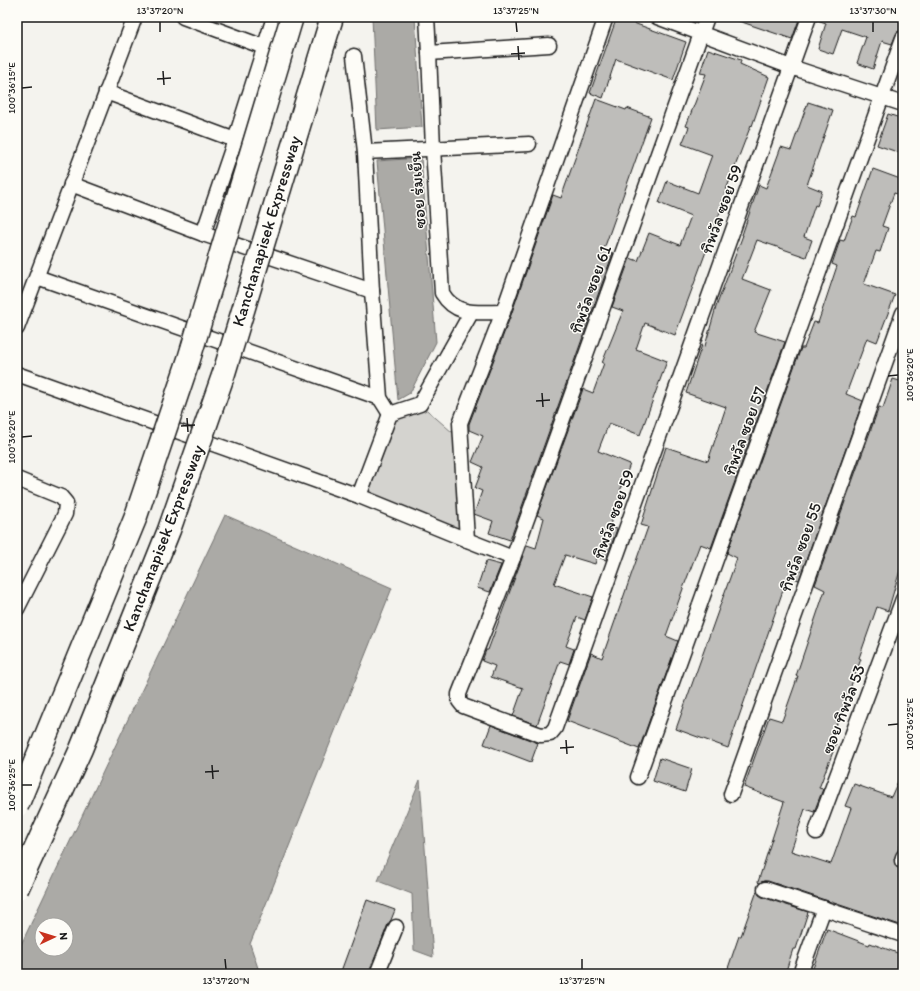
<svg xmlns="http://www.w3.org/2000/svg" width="920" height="991" font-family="Itim,'Playpen Sans Thai',sans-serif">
  <rect width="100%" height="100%" fill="#f4f3ee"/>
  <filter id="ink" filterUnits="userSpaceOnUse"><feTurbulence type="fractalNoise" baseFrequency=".025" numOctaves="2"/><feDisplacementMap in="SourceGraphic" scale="8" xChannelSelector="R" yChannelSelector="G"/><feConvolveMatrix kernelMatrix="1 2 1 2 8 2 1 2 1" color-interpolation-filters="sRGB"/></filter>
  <g filter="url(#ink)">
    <path fill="#d4d3cf" stroke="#787876" d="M420,404L461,440L467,540L359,496L390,414Z"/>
    <g fill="#abaaa6" stroke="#72716f" fill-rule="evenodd">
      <path d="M372,17H415L422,127L377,130Z"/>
      <path d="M421,158L436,342L410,393L398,400L377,161Z"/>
      <path d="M225,515L392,588L250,944L260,974H17V953ZM42,925H66V949H42Z"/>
      <path d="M420,780L433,957L414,950L412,894L378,881Z"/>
    </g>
    <g fill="#bebdba" stroke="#1c1c1c">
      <path d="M617,17L686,42L673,80L616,59L603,98L590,93Z"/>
      <path d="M734,17H800L792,39L733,19Z"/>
      <path d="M817,17H903V30L897,32L892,44L882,41L873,69L857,63L866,37L842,29L833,54L818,49L826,23L817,20Z"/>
      <path d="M708,49L741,60L740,64L769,77L752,126L751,125L721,203H723L714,230L675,335L645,323L636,349L667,361L640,435L609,423L598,451L630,464L620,491L622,492L609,527L617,529L606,560L597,557L595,564L565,555L554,584L593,597L585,620L577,617L566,646L574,649L569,664L560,661L537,725L513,716L523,688L491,677L495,666L482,661L486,650H488L527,545L536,548L544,518L537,515L583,389L593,393L604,363H602L623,311L612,307L630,258L638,261L649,233L680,245L691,216L659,203L667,181L698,193L712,155L682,144L689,127L686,126L706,74L700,73Z"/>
      <path d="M596,99L626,110L627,108L651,117L604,249L613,253L510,540L489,533L493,521L474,514L482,491L475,488L483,467L472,462L483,436L469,430V424L511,315L553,195L561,198Z"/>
      <path d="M808,102L833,110L807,185L822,191L817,206L815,205L804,237L812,240L806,257L757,240L742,279L771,290L754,332L785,342L711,548L700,544L684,586L666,636L678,641L639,749L567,721L591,653L602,658L648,527L641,525L666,447L708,461L726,407L686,393L702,345L705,346L716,307L743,235H742L759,185L766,188L781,147L791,150Z"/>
      <path d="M888,114L903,119V154L877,145Z"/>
      <path d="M873,169L903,180V196L894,193L882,226L888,228L880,252L876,251L864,284L895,295L877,342L867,338L846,394L863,401L799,580L788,576L728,748L676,729L737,558L727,553L801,348H804L814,322L818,323L837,266L832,264L840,240L844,241L853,216L856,217Z"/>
      <path d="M893,379L903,382V450L897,469L903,472V560L888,611L877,607L859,658L861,659L830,742L836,744L819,788L823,789L814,812L805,809L791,851L831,864L851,808L845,806L854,784L891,797L903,770V839L894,859L896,867L903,869V926L768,881H764L759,883L758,882L784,802L744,787L769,717L782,721L798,676H796L825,590L815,585L879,407L883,408Z"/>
      <path d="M486,561L501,565L490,592L477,588Z"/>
      <path d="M491,725L538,743L531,762L484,744Z"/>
      <path d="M660,758L692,769L685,792L653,781Z"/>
      <path d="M757,891L759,895L762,897L808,912L796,949H793L785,974H726L739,936H741Z"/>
      <path d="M367,900L395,910L391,920L388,924L369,974H340Z"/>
      <path d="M827,929L869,945L870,943L903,955V974H811Z"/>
    </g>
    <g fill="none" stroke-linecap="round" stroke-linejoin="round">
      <g stroke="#1c1c1c" stroke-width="17">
        <g id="street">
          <path d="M183,17L264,47"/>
          <path d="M427,17L429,53L433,148L442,293C456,317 478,312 503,312"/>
          <path d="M657,17L791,67L903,104"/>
          <path d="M707,17L513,558L459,694V701L463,706L541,735L550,734L555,728L809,17"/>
          <path d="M429,53L549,45"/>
          <path d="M354,56L365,152L372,291L380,398L390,414"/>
          <path d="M106,92L235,140L274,17"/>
          <path d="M365,152L529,144"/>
          <path d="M71,184L203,234L372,291"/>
          <path d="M203,234L235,140"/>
          <path d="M37,277L380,398"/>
          <path d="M17,328L135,17"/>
          <path d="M17,374L359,496L467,540L513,558"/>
          <path d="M17,479L61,497L66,503L65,514L17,609"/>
          <path d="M359,496L390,414L420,404L471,313"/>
          <path d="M467,540L460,423L503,312L606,17"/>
          <path d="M638,777L903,38"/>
          <path d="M731,794L903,313"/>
          <path d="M816,832L903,599"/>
          <path d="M902,861L903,857"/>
          <path d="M765,889L903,935"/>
          <path d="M377,974L396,927"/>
          <path d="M800,974L824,908"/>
        </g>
      </g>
      <use href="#street" stroke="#fdfcf7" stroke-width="14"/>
      <g stroke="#1c1c1c" stroke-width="25" stroke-linecap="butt">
        <g id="highway-bridge">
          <path d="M17,806L135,519L189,359L292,17"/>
          <path d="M17,889L81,749L169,530L224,373L332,17"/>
        </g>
      </g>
      <use href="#highway-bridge" stroke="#fdfcf7" stroke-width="22"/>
    </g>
  </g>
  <path fill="none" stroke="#1c1c1c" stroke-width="1.5" d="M160,22V32M516,22L517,32M873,22V32M518,46L519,60M511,54L525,53M163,71L164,85M157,79L171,78M22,88L32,87M888,376L898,375M542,393L543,407M536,401L550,400M187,418L188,432M181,426L195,425M22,437L32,436M888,725L898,724M566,740L567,754M560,748L574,747M212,765L213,779M205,772L219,771M22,785H32M225,959L226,969M582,959V969"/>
  <g text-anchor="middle" stroke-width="3" stroke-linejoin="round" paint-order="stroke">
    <g font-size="17" fill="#1c1c1c" stroke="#fdfcf7">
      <text transform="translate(417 190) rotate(-94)" y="6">ซอย ร่มเย็น</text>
      <text transform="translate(721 209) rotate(-70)" y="6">ทิพวัล ซอย 59</text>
      <text transform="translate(266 231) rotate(-73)" y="6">Kanchanapisek Expressway</text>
      <text transform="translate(590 289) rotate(-70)" y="6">ทิพวัล ซอย 61</text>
      <text transform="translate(744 431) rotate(-70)" y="6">ทิพวัล ซอย 57</text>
      <text transform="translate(613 514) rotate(-70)" y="6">ทิพวัล ซอย 59</text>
      <text transform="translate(163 538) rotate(-69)" y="6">Kanchanapisek Expressway</text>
      <text transform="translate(800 547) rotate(-70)" y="6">ทิพวัล ซอย 55</text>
      <text transform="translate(843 709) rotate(-69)" y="6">ซอย ทิพวัล 53</text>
    </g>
  </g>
  <rect width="920" height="991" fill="none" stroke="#fdfcf7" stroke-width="44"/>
  <g transform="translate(54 937) rotate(86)"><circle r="19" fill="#fdfcf7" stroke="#a3a29f"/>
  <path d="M0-3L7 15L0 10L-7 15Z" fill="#c8321e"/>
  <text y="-6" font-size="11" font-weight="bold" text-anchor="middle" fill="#1c1c1c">N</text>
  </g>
  <rect x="22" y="22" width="876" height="947" fill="none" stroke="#1c1c1c" stroke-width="1.5"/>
  <g font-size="10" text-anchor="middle" fill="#1c1c1c">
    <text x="160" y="14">13°37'20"N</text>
    <text x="516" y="14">13°37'25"N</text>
    <text x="873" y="14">13°37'30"N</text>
    <text transform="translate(11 88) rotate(-90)" y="4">100°36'15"E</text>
    <text transform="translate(909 375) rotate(-90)" y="4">100°36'20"E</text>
    <text transform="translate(11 437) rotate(-90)" y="4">100°36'20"E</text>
    <text transform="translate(909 724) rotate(-90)" y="4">100°36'25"E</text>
    <text transform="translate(11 785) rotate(-90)" y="4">100°36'25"E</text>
    <text x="226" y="984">13°37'20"N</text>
    <text x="582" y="984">13°37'25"N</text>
  </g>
</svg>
